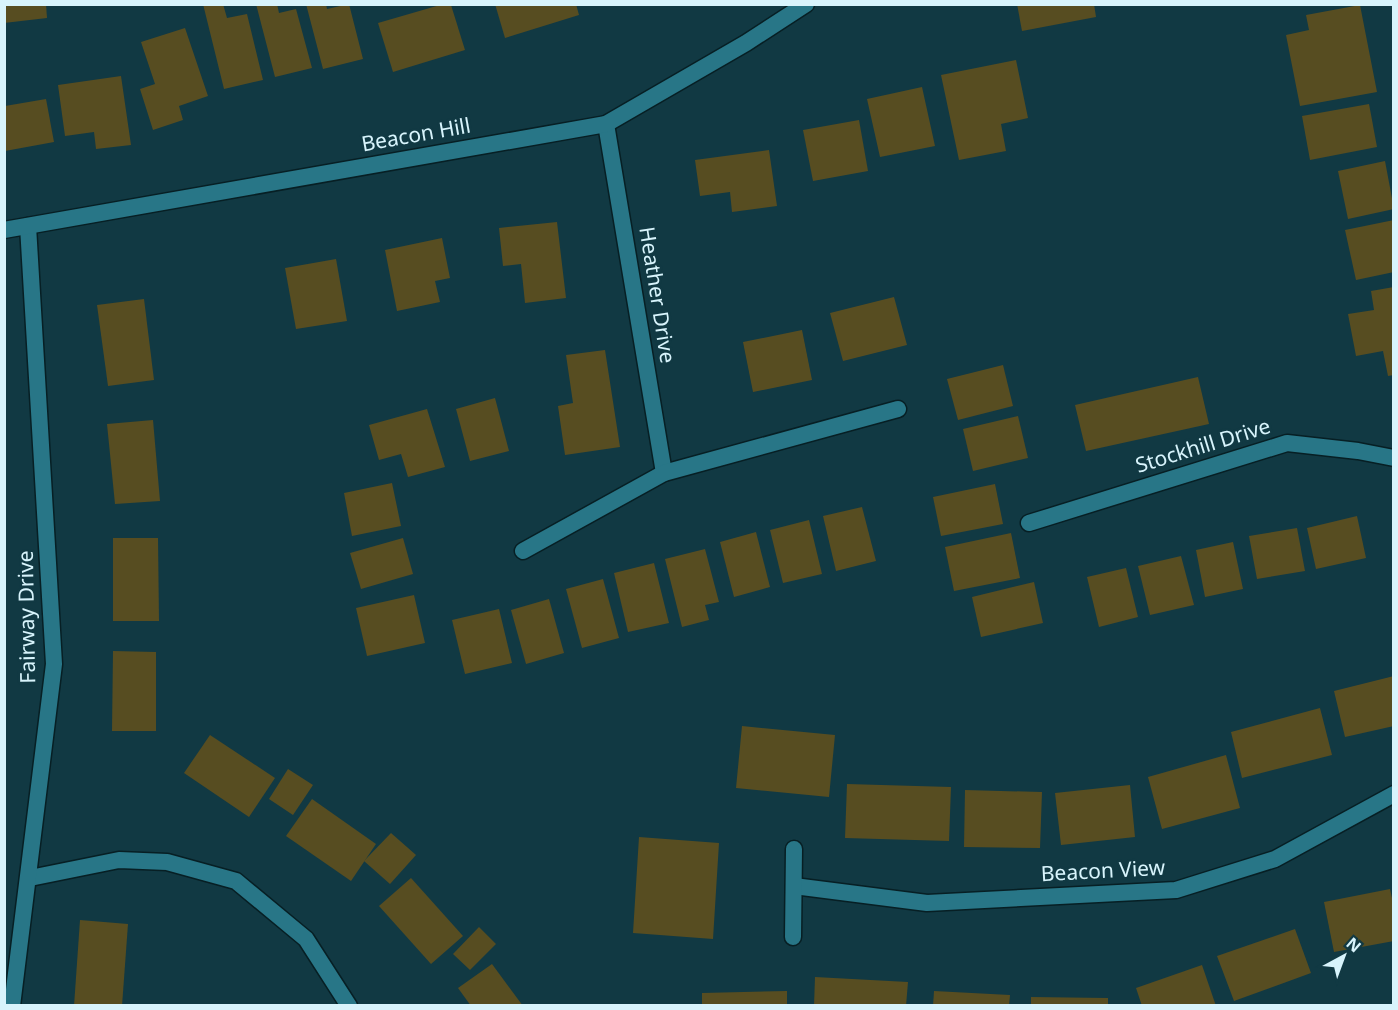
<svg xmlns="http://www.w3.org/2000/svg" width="1398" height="1010" font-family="'Noto Sans',sans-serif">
  <rect width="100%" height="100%" fill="#113943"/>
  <g fill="#574d21">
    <path d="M4,4H46L47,18L4,23Z"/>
    <path d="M203,4H223L227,18L247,14L263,80L224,89Z"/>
    <path d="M256,4H277L279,13L296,9L312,68L275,77Z"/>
    <path d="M306,4H326L327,9L349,4L363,59L323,69Z"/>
    <path d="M495,4H576L579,15L505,38Z"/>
    <path d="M1017,4H1094L1096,17L1022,31Z"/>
    <path d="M440,5H451L465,50L393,72L378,23Z"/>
    <path d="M1360,5L1377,92L1300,106L1286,35L1309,30L1306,15Z"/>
    <path d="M185,28L208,96L179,106L183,120L153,130L140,89L155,84L141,42Z"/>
    <path d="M1016,60L1028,118L1001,124L1006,151L959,160L941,75Z"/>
    <path d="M121,76L131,145L96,149L94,132L65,136L58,85Z"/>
    <path d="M922,87L935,146L880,157L867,99Z"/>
    <path d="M46,99L54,142L5,151V106Z"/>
    <path d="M1369,104L1377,147L1310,160L1302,116Z"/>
    <path d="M859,120L868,171L813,181L803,130Z"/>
    <path d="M769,150L777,206L732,212L730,192L700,196L695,160Z"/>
    <path d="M1385,161L1394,209L1348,219L1338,171Z"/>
    <path d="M1394,220V272L1356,280L1345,230Z"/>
    <path d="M557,222L566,298L525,303L521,264L503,266L499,228Z"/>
    <path d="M442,238L450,278L435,281L440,302L397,311L385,250Z"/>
    <path d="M336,259L347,321L296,329L285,268Z"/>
    <path d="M1394,287V375L1388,376L1383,351L1356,356L1348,314L1374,310L1371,291Z"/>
    <path d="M894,297L907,345L843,361L830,313Z"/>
    <path d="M144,299L154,380L108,386L97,305Z"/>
    <path d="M802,330L812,380L753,392L743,342Z"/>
    <path d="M605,350L620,447L565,455L558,406L573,403L566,355Z"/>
    <path d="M1003,365L1013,406L958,420L947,379Z"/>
    <path d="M1198,377L1209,424L1086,451L1075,405Z"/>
    <path d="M495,398L509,451L470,461L456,409Z"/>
    <path d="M427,409L445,467L408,477L401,454L379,460L369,425Z"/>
    <path d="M1018,416L1028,458L973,471L963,429Z"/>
    <path d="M153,420L160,501L115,504L107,424Z"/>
    <path d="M392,483L401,526L352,536L344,493Z"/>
    <path d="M995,484L1003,524L941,536L933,497Z"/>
    <path d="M862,507L876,561L836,571L823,516Z"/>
    <path d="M1357,516L1366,558L1316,569L1307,528Z"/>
    <path d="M809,520L822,574L783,583L770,530Z"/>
    <path d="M1297,528L1305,571L1257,579L1249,536Z"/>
    <path d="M756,532L770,587L734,597L720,542Z"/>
    <path d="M1011,533L1020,578L954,591L945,547Z"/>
    <path d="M113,538H158L159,621H113Z"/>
    <path d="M403,538L413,574L361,589L350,553Z"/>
    <path d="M1233,542L1243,589L1205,597L1196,550Z"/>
    <path d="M705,549L719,602L705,605L709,620L682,627L665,559Z"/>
    <path d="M1181,556L1194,605L1150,615L1138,566Z"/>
    <path d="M654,563L669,623L628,632L614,573Z"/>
    <path d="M1126,568L1138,617L1099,627L1087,577Z"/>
    <path d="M603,579L619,638L582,648L566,589Z"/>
    <path d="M1034,582L1043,623L981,637L972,597Z"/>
    <path d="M414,595L425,643L367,656L356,608Z"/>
    <path d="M549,599L564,653L526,664L511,610Z"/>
    <path d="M499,609L512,663L465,674L452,620Z"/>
    <path d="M113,651L156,652V731H112Z"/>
    <path d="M1394,676V726L1345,737L1334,691Z"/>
    <path d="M1320,708L1332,755L1242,778L1231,732Z"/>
    <path d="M742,726L835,735L829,797L736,788Z"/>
    <path d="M210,735L275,778L249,817L184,773Z"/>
    <path d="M1226,755L1240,808L1162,829L1148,777Z"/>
    <path d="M288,769L313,785L293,815L269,799Z"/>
    <path d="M847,784L951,787L949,841L845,838Z"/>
    <path d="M1130,785L1135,837L1061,845L1055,793Z"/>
    <path d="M965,790L1042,792L1040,848L964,847Z"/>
    <path d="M312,799L376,844L351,881L286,836Z"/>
    <path d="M391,833L416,855L390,884L364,861Z"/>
    <path d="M639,837L719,843L713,939L633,933Z"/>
    <path d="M411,878L463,936L431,964L379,906Z"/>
    <path d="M1390,889L1394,907V941L1334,952L1324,902Z"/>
    <path d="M80,920L128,924L122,1006H74Z"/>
    <path d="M479,927L496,944L470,970L453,954Z"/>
    <path d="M1295,929L1311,973L1234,1001L1217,956Z"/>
    <path d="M492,964L523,1006H471L458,988Z"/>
    <path d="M1202,965L1216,1006H1142L1136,988Z"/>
    <path d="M815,977L908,982L906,1006H814Z"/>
    <path d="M787,991V1006H702V993Z"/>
    <path d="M934,991L1010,995L1009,1006H933Z"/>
    <path d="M1031,997L1108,998V1006H1031Z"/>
  </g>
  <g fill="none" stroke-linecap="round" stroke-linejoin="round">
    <g stroke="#071f24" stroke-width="19">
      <g id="minor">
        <path d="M606,124L664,473"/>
        <path d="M1029,523L1287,443L1358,451L1394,458"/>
        <path d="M523,551L664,473L898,409"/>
        <path d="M30,878L119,860L167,862L236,881L306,939L349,1006"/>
        <path d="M794,886L927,903L1176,890L1275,859L1394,794"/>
        <path d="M793,937L794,849"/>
        <path d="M12,1006L54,664L28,226"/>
      </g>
    </g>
    <g stroke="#071f24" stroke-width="19">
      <path id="tertiary" d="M4,230L606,124L746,43L806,4"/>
    </g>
    <use href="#minor" stroke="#287687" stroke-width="16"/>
    <use href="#tertiary" stroke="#287687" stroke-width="16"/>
  </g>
  <g text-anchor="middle" stroke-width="5" stroke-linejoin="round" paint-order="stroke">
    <g font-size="21" fill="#d8f4fc" stroke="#113943">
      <text transform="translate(416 135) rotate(-10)" y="7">Beacon Hill</text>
      <text transform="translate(657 295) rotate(81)" y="7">Heather Drive</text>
      <text transform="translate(1203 446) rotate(-17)" y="7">Stockhill Drive</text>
      <text transform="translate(27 617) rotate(-91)" y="7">Fairway Drive</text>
      <text transform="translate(1103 871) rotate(-3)" y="7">Beacon View</text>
    </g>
  </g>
  <rect width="1398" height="1010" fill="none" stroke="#d8f4fc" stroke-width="12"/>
  <g transform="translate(1344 956) rotate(41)" stroke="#113943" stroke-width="4.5" paint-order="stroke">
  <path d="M0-4.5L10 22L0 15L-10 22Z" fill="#d8f4fc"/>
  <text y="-9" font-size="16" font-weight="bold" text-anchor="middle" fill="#d8f4fc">N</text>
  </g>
</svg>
